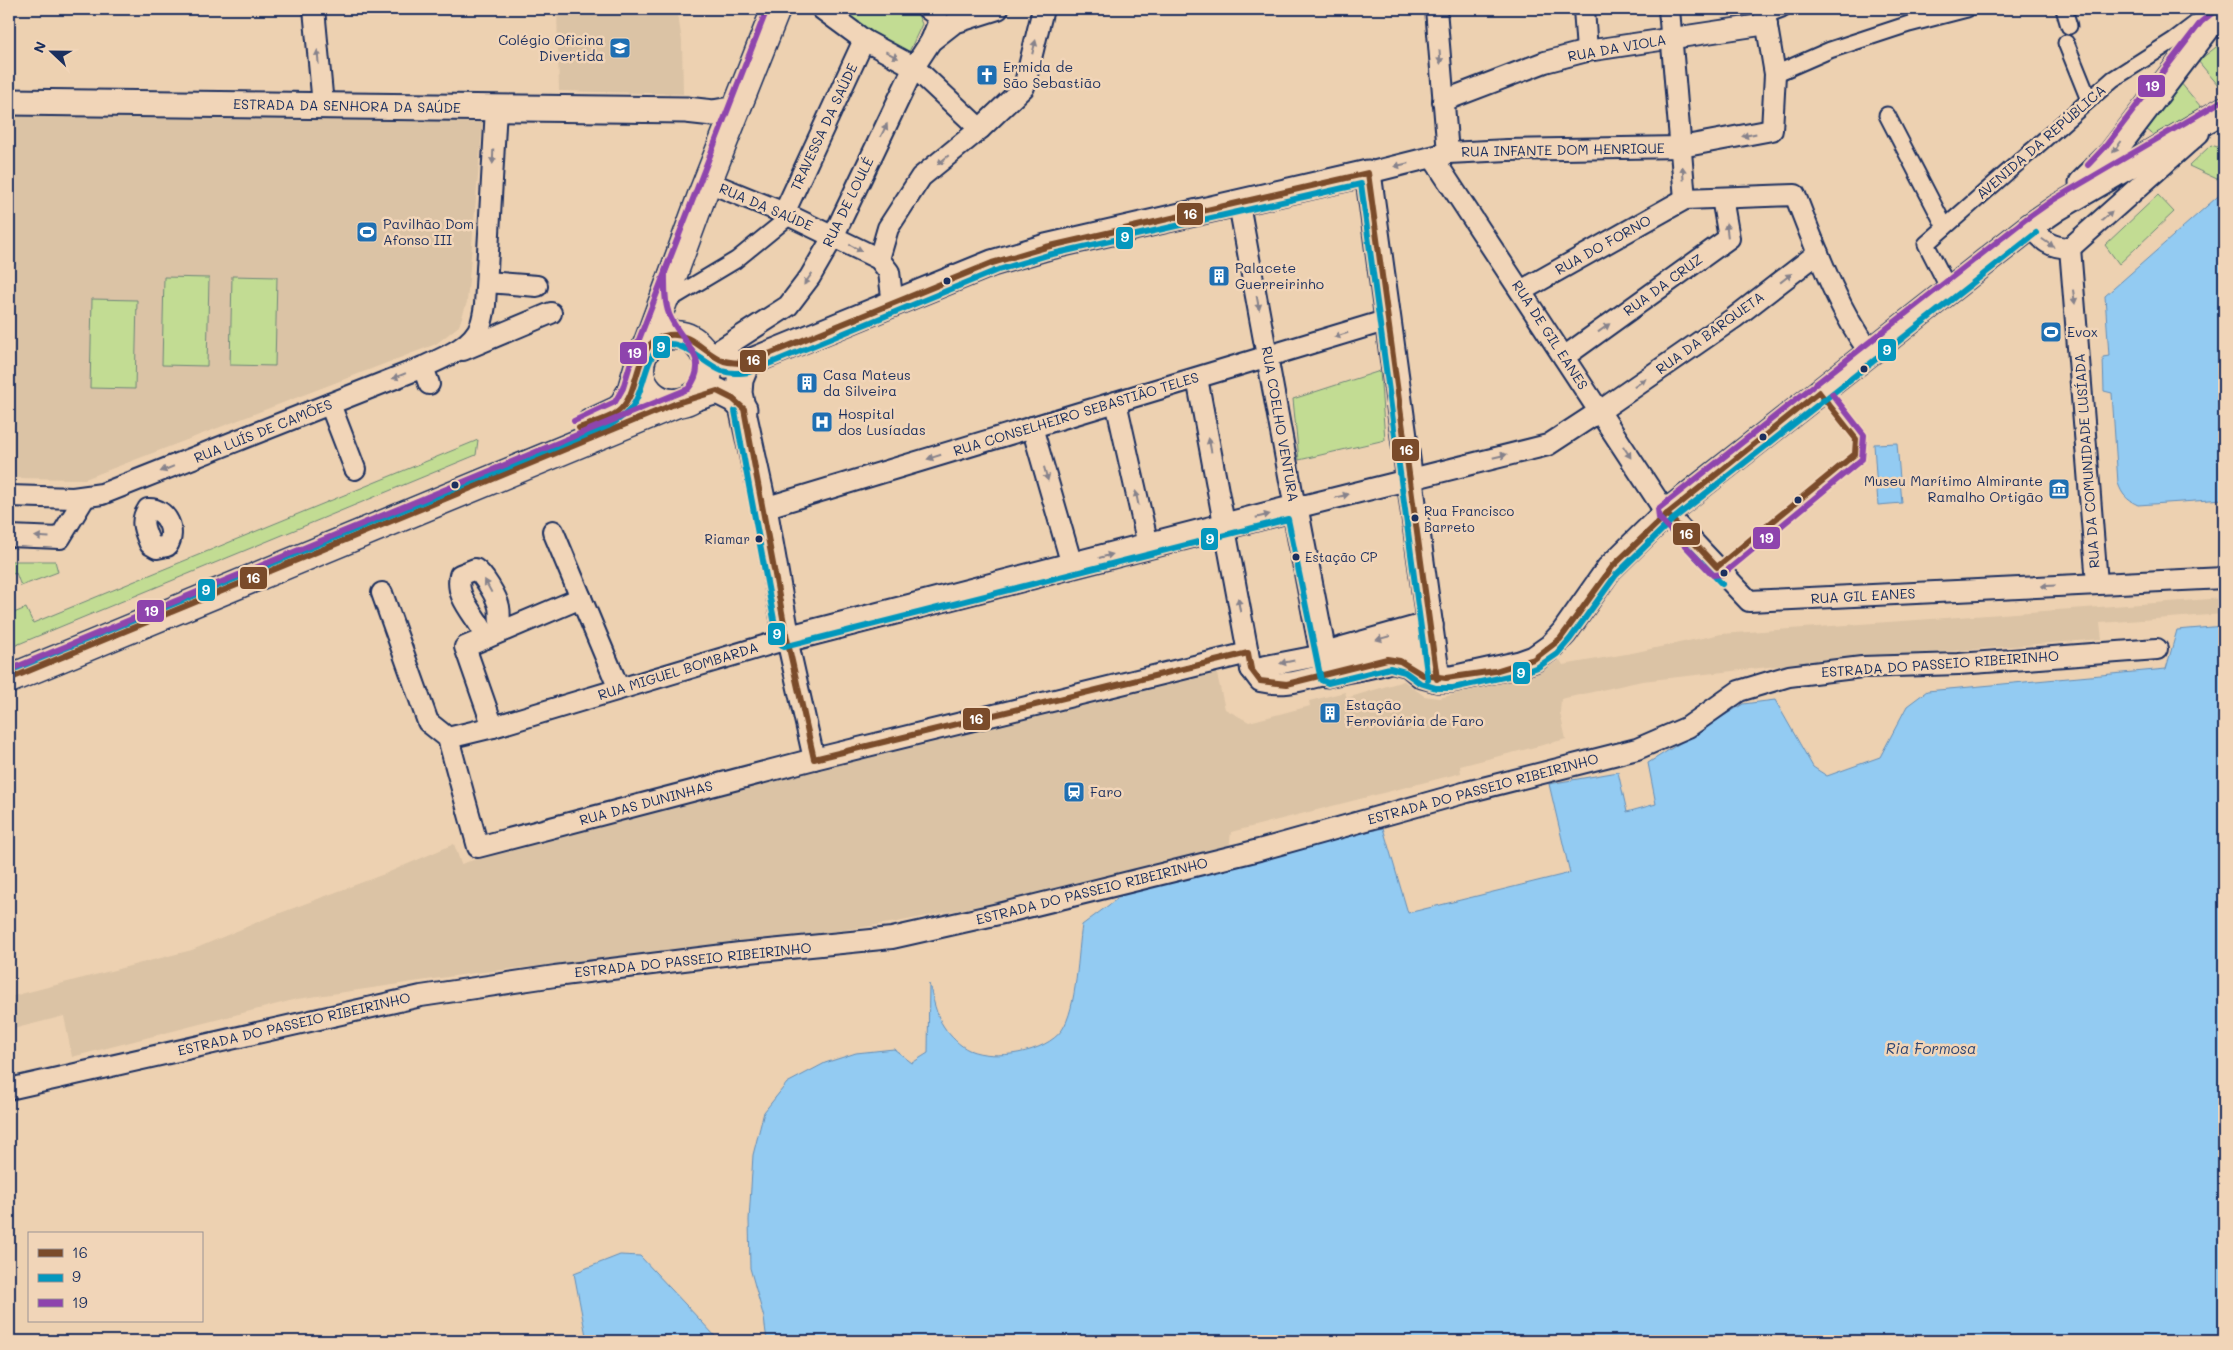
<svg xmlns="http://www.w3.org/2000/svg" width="2233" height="1350" font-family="Mali,sans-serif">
  <rect width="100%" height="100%" fill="#edd1b1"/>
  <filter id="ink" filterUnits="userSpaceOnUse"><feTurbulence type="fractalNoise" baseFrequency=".02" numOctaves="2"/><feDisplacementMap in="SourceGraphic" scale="10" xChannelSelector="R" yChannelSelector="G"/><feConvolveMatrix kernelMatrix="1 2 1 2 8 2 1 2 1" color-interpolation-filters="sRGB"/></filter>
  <g filter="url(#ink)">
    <g fill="#dbc3a5">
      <path d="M557,9H677L682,41L683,94L559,91Z"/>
      <path d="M9,116L483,119L467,302L459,326L436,344L85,479L9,478Z"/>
      <path d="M2224,598V614L2100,623L2102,639L1804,663L1642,681L1561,699L1560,713L1566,739L1460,766L1461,773L1231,832L1229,849L1095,883L897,922L778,940L475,973L297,999L72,1057L64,1016L9,1030V949L13,996L192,950L267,918L387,873L454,844L461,864L514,847L1097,697L1216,670L1225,709L1249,722L1310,706L1309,701L1345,692L1347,698L1404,681L1424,696L1439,698L1535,675L1560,660L1563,665L1632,653L1721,634Z"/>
    </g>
    <g fill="#c2dc93" stroke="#6e8678">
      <path d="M834,9H910L918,15L922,24L908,54L899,55Z"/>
      <path d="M2224,41V90L2223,91L2198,61Z"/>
      <path d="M2180,82L2201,107L2154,135L2147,130Z"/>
      <path d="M2211,145L2224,149V173L2217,179L2189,166Z"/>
      <path d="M2158,195L2174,212L2119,264L2105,245Z"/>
      <path d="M232,276L277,277L275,366L230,365Z"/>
      <path d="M164,277L209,278L207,366L162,365Z"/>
      <path d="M92,299L137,300L135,389L90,388Z"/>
      <path d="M1380,371L1385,440L1299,460L1293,399Z"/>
      <path d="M478,440L476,455L9,648V615L26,608L33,623Z"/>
      <path d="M9,561H55L58,572L21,586L16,573L9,575Z"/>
    </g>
    <g fill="#93cbf2" stroke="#638db7">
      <path d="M2224,191V499L2138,505C2127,500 2122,495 2118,483L2112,393L2104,391L2103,357L2109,356L2105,296Z"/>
      <path d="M1897,443L1902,503L1878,505L1874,444Z"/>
      <path d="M2224,626V1341H767L764,1318L750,1268L749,1220L753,1155L764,1112L787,1083L825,1063L856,1053L894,1049L912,1063L928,1053L929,984C933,997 936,1016 944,1027C950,1036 960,1046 969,1050C995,1061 1045,1053 1062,1030C1077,1008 1078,952 1082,925L1125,893L1383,828L1408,913L1570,873L1549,784L1618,772L1627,812L1656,804L1648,763L1743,704L1775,700L1813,767L1827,776L1880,757L1907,706L1927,691L2166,669L2177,630Z"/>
      <path d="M620,1255L640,1256L715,1336L716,1341H587L574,1273Z"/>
    </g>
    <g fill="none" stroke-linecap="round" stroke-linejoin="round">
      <g stroke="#1b2f5e" stroke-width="19">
        <g id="pedestrian">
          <path d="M2064,9L2069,26"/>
          <path d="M1766,15L1782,9"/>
          <path d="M2066,43L2089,100"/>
          <path d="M1775,74L1830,50L1909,24L1967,9"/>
          <path d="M1887,115L1945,227"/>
          <path d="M1949,289L1926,244L2113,79L2174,40L2203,18"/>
          <path d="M674,297L736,260L790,216"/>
        </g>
      </g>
      <g stroke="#1b2f5e" stroke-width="24">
        <g id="minor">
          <path d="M314,9L323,105"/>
          <path d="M822,9L864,40L914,67L980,129"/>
          <path d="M928,9L936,15L938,23L931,41"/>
          <path d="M1436,9L1448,153"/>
          <path d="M1584,9L1587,51"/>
          <path d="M1669,9L1685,199"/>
          <path d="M1443,101L1545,62L1587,51L1767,24"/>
          <path d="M1433,158L1666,513L1749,601L2224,578"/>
          <path d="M1368,173L1448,153L1508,150L1681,147L1772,130L1775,74L1764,9"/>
          <path d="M708,182L784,213L879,259L889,272L893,305"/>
          <path d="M1239,204L1295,508L1548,445L1600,411L1734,318L1818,253"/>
          <path d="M784,213L864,40"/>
          <path d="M2031,226C2044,242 2049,247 2070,248"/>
          <path d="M2070,248L2097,583"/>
          <path d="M2070,248L2199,133"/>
          <path d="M879,259L888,228L921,177L980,129L1024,87L1043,9"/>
          <path d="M487,282L537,286"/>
          <path d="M1521,291L1685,199L1795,195C1816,248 1836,306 1870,353"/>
          <path d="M463,350L551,313"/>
          <path d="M712,355L788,306L810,277L833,237L914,67L931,41L954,23L998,9"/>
          <path d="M1564,357L1729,238L1722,198"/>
          <path d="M423,367L429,384"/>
          <path d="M1197,378L1251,669L1260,681C1286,687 1302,680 1327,674"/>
          <path d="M1116,402L1148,545"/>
          <path d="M330,404L355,469"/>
          <path d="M1032,427L1072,565"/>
          <path d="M9,496L73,498L102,494L423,367C443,358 473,347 481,324C483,318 484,311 485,305L496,108"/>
          <path d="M764,508L1388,320"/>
          <path d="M148,509C167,508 177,532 167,546L157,548L150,544C145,531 139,522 148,509Z"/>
          <path d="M553,531L619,689"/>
          <path d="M9,536L60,538L85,497"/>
          <path d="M382,593L428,722L448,738L478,847L814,759L1248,653"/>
          <path d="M486,638C480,618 454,600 460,575L475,569C483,574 497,597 499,607C501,618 497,618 504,630"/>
          <path d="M1251,669L1323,655"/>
          <path d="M493,727L465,647L581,598"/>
          <path d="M448,738L493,727L787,639L814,759"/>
          <path d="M9,1089L421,996L555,976L740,953L892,938L1003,913L1259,850L1467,792L1637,749L1688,727L1739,691L1789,676L1862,667L1959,664L2157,649"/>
        </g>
      </g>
      <g stroke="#1b2f5e" stroke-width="29">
        <g id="tertiary">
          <path d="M9,102L686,110L713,113L736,109"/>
          <path d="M2082,183L2112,153L2208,27L2224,14"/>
          <path d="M702,349C718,358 728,366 747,363L992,263L1046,247L1368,173L1437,679"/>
          <path d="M747,363L740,380L739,393L764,508L787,639L1295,508L1327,674C1348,669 1390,664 1407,652C1417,646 1423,634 1430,625"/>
          <path d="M685,401L717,391L733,399L744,409"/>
          <path d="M1323,655L1430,625"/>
          <path d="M1390,659L1409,664L1422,675L1437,679H1452L1520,664L1534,659L1551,647L1564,633L1609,569L1666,513L2031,226L2057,208L2224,110"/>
        </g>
      </g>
      <g stroke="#1b2f5e" stroke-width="31">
        <g id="secondary">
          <circle cx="674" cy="369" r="34"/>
          <path d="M646,348L701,198L776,9"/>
          <path d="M591,423L621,409L631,392L641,358"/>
          <path d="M9,679L677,403"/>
        </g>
      </g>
      <use href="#pedestrian" stroke="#f1d5b8" stroke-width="15"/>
      <use href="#minor" stroke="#f1d5b8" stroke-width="20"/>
      <use href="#tertiary" stroke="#f1d5b8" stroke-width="25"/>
      <use href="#secondary" stroke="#f1d5b8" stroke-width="28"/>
      <g stroke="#f1d5b8" stroke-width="10">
        <g id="bus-1">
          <path d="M1819,392L1856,439L1855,454L1717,567L1667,514Z"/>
          <path d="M579,428C592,423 611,419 621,409C642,388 633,340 669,335C691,332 705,354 724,361C732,363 739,363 747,363L992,263L1046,247L1368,173L1437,679"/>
          <path d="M9,679L677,403L717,391L733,399L744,409L787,639L814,759L1248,653L1251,669L1260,681L1287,684L1387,659L1400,661L1423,675L1446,678L1495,671L1534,659L1560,639L1613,566L1667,514"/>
        </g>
      </g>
      <g stroke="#f1d5b8" stroke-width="10">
        <g id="bus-2">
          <path d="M735,411L778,641L784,647L1288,519L1321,680L1328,683L1390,668L1405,672L1420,683L1436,688H1453L1522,673L1538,667L1557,654L1570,639L1616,575L1672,520L2036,233"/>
          <path d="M1660,519L1722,584"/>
          <path d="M12,670L608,426C641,408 637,395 649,363C666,320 699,362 722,371C731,374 739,373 749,372L995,271L1048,255L1361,184L1428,680"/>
        </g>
      </g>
      <g stroke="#f1d5b8" stroke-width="10">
        <g id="bus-3">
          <path d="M2088,165L2105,147L2201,22L2217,9"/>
          <path d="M1816,384L2026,219L2053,200L2220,102"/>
          <path d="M1812,387L1658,509L1659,518L1713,575L1723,574L1862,459L1864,435L1832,394"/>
          <path d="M574,421L615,402L623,388L633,355L669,262"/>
          <path d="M9,670L688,389C713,357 680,343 669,314C664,301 665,285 665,271L767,9"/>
        </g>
      </g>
      <use href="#bus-1" stroke="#7a4b2a" stroke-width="6"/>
      <use href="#bus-2" stroke="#0497bd" stroke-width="6"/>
      <use href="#bus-3" stroke="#8e44ad" stroke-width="6"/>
    </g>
    <defs><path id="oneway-solid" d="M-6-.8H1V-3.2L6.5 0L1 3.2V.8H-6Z" transform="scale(1.25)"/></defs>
    <g fill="#86828b">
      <use href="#oneway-solid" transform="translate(1034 47) rotate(-76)"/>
      <use href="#oneway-solid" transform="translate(892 55) rotate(28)"/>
      <use href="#oneway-solid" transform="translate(318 57) rotate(-95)"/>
      <use href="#oneway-solid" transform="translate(1440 57) rotate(86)"/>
      <use href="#oneway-solid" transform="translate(884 130) rotate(-64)"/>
      <use href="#oneway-solid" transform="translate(1749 135) rotate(168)"/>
      <use href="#oneway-solid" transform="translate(2117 147) rotate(127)"/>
      <use href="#oneway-solid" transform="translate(493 157) rotate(92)"/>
      <use href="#oneway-solid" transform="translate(943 160) rotate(140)"/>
      <use href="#oneway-solid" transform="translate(1401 165) rotate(167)"/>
      <use href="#oneway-solid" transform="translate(1683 173) rotate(-95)"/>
      <use href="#oneway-solid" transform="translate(2107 216) rotate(-42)"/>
      <use href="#oneway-solid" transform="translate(1727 230) rotate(-97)"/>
      <use href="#oneway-solid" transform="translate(2048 243) rotate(35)"/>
      <use href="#oneway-solid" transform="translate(856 248) rotate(26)"/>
      <use href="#oneway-solid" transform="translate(1786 278) rotate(-38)"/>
      <use href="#oneway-solid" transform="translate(808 279) rotate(125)"/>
      <use href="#oneway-solid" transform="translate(2074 297) rotate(82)"/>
      <use href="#oneway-solid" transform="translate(1258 303) rotate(79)"/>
      <use href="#oneway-solid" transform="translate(1604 328) rotate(-36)"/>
      <use href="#oneway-solid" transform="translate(1341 335) rotate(163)"/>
      <use href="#oneway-solid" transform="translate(399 376) rotate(158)"/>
      <use href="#oneway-solid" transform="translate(1640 383) rotate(-35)"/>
      <use href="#oneway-solid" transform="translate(1210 445) rotate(-101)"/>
      <use href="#oneway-solid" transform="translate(1627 452) rotate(57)"/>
      <use href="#oneway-solid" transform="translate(1500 456) rotate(-14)"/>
      <use href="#oneway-solid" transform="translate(934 457) rotate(163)"/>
      <use href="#oneway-solid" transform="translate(167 469) rotate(158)"/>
      <use href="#oneway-solid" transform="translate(1046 474) rotate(74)"/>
      <use href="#oneway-solid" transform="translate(1342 496) rotate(-14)"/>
      <use href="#oneway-solid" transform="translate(1137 498) rotate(-102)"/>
      <use href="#oneway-solid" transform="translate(1263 516) rotate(-14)"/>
      <use href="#oneway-solid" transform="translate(42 537) rotate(-177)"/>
      <use href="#oneway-solid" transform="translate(1106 556) rotate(-15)"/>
      <use href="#oneway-solid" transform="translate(488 586) rotate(-118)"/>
      <use href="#oneway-solid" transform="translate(2048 586) rotate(177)"/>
      <use href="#oneway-solid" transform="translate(1239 605) rotate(-100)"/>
      <use href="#oneway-solid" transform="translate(1383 638) rotate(164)"/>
      <use href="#oneway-solid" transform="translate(1287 662) rotate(168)"/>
    </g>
  </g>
  <defs>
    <g id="school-square" transform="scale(1.125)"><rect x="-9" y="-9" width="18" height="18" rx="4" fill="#1f6fb2" stroke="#f1d5b8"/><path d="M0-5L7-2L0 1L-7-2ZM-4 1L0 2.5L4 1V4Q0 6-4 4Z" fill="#fff"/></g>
    <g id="church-square" transform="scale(1.125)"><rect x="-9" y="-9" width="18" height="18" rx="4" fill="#1f6fb2" stroke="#f1d5b8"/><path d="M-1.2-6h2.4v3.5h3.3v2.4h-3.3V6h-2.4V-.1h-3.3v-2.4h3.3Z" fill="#fff"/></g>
    <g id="stadium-square" transform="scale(1.125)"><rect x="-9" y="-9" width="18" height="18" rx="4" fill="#1f6fb2" stroke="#f1d5b8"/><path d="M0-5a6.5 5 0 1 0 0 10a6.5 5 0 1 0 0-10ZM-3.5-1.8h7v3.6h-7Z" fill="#fff"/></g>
    <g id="building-square" transform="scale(1.125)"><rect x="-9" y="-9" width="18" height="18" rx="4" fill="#1f6fb2" stroke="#f1d5b8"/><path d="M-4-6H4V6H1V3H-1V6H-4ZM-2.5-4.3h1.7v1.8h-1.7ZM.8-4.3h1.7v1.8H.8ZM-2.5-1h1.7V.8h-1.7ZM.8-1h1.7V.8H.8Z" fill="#fff"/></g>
    <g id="hospital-square" transform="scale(1.125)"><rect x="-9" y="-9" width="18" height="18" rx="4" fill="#1f6fb2" stroke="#f1d5b8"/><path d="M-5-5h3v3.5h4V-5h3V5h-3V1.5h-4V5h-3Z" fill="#fff"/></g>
    <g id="museum-square" transform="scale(1.125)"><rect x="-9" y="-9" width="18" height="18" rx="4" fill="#1f6fb2" stroke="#f1d5b8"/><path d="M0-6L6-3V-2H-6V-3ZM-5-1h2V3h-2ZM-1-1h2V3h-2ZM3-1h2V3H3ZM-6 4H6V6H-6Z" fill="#fff"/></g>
    <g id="station-square" transform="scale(1.125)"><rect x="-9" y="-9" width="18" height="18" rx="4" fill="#1f6fb2" stroke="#f1d5b8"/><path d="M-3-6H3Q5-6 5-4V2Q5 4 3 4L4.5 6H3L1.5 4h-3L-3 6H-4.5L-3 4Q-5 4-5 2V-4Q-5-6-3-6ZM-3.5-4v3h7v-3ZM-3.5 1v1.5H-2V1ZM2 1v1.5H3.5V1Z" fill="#fff"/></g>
  </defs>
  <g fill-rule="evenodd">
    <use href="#school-square" x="620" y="48"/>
    <use href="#church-square" x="987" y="75"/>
    <use href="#stadium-square" x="367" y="232"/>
    <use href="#building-square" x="1219" y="276"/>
    <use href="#stadium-square" x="2051" y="332"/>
    <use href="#building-square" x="807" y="383"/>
    <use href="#hospital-square" x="822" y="422"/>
    <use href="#museum-square" x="2059" y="489"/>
    <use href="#building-square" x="1330" y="713"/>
    <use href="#station-square" x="1074" y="792"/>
  </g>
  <g fill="#1b2f5e" stroke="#f1d5b8" stroke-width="2">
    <circle cx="947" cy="281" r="4.5"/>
    <circle cx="1864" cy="369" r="4.5"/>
    <circle cx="1763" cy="437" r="4.5"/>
    <circle cx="455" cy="485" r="4.5"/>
    <circle cx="1798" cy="500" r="4.5"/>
    <circle cx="1415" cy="518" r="4.5"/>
    <circle cx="759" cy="539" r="4.5"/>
    <circle cx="1296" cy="557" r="4.5"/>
    <circle cx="1724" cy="573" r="4.5"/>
  </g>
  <g text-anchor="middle" stroke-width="5" stroke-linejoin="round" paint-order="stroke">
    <g font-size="13" fill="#1b2f5e" stroke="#f1d5b8" text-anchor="start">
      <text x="1424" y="516">Rua Francisco<tspan x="1424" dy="16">Barreto</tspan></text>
      <text x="750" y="544" text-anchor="end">Riamar</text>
      <text x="1305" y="562">Estação CP</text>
    </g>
    <g font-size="14" fill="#1b2f5e" stroke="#f1d5b8" text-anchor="start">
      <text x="604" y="45" text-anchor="end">Colégio Oficina<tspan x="604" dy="16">Divertida</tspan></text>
      <text x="1003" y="72">Ermida de<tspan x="1003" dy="16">São Sebastião</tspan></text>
      <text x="383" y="229">Pavilhão Dom<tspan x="383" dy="16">Afonso III</tspan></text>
      <text x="1235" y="273">Palacete<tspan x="1235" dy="16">Guerreirinho</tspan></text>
      <text x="2067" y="337">Evox</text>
      <text x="823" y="380">Casa Mateus<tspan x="823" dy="16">da Silveira</tspan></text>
      <text x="838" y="419">Hospital<tspan x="838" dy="16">dos Lusíadas</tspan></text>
      <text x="2043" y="486" text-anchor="end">Museu Marítimo Almirante<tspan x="2043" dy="16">Ramalho Ortigão</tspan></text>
      <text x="1346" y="710">Estação<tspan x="1346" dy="16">Ferroviária de Faro</tspan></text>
      <text x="1090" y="797">Faro</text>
    </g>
    <g font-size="14" fill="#1b2f5e" stroke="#f1d5b8">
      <text transform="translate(1617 48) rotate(-10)" y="5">RUA DA VIOLA</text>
      <text transform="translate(347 106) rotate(1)" y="5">ESTRADA DA SENHORA DA SAÚDE</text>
      <text transform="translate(824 127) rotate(-65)" y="5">TRAVESSA DA SAÚDE</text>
      <text transform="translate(2041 142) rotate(-41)" y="5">AVENIDA DA REPÚBLICA</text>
      <text transform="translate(1563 150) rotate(-1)" y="5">RUA INFANTE DOM HENRIQUE</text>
      <text transform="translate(848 202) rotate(-64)" y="5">RUA DE LOULÉ</text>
      <text transform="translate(766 207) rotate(23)" y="5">RUA DA SAÚDE</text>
      <text transform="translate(1603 245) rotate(-29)" y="5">RUA DO FORNO</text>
      <text transform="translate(1663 285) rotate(-36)" y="5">RUA DA CRUZ</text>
      <text transform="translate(1710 333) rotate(-36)" y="5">RUA DA BARQUETA</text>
      <text transform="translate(1550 335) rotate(57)" y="5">RUA DE GIL EANES</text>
      <text transform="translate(1076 414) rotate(-17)" y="5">RUA CONSELHEIRO SEBASTIÃO TELES</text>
      <text transform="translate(1280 424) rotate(80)" y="5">RUA COELHO VENTURA</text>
      <text transform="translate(263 431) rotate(-22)" y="5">RUA LUÍS DE CAMÕES</text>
      <text transform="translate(2087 461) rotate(-94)" y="5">RUA DA COMUNIDADE LUSÍADA</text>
      <text transform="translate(1863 596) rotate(-3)" y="5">RUA GIL EANES</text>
      <text transform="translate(1940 664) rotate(-4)" y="5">ESTRADA DO PASSEIO RIBEIRINHO</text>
      <text transform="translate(678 671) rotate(-17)" y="5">RUA MIGUEL BOMBARDA</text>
      <text transform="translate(1483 789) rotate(-15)" y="5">ESTRADA DO PASSEIO RIBEIRINHO</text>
      <text transform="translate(646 803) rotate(-15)" y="5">RUA DAS DUNINHAS</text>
      <text transform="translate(1092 891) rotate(-14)" y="5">ESTRADA DO PASSEIO RIBEIRINHO</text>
      <text transform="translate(693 960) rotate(-6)" y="5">ESTRADA DO PASSEIO RIBEIRINHO</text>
      <text transform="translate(294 1024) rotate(-13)" y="5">ESTRADA DO PASSEIO RIBEIRINHO</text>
    </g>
    <g font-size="15" font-style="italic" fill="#2d4674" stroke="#f1d5b8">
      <text x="1931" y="1054">Ria Formosa</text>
    </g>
  </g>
  <g stroke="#f1d5b8" stroke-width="2">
    <rect x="2137" y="74" width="29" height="24" rx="5" fill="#8e44ad"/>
    <rect x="1176" y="202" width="28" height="24" rx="5" fill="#7a4b2a"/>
    <rect x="1115" y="226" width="19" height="24" rx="5" fill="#0497bd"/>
    <rect x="652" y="335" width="19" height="24" rx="5" fill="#0497bd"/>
    <rect x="1877" y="338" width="20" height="24" rx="5" fill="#0497bd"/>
    <rect x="619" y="341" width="29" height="24" rx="5" fill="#8e44ad"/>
    <rect x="739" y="349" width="28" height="24" rx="5" fill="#7a4b2a"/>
    <rect x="1391" y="438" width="29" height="24" rx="5" fill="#7a4b2a"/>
    <rect x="1672" y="522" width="29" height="24" rx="5" fill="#7a4b2a"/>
    <rect x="1752" y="526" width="29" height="24" rx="5" fill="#8e44ad"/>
    <rect x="1200" y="527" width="19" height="24" rx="5" fill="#0497bd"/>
    <rect x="239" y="566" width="29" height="24" rx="5" fill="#7a4b2a"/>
    <rect x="197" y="578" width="19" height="24" rx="5" fill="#0497bd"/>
    <rect x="136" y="599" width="29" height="24" rx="5" fill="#8e44ad"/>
    <rect x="767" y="622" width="19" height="24" rx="5" fill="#0497bd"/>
    <rect x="1512" y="661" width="19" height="24" rx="5" fill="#0497bd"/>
    <rect x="962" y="707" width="29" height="24" rx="5" fill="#7a4b2a"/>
  </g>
  <g font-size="14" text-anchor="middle" font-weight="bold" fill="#fff">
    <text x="2152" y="91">19</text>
    <text x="1190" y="219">16</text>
    <text x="1125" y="242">9</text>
    <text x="661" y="352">9</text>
    <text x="1887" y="355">9</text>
    <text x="634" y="358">19</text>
    <text x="753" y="365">16</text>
    <text x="1406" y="455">16</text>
    <text x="1686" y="539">16</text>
    <text x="1766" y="543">19</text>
    <text x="1210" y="544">9</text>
    <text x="253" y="583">16</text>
    <text x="206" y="595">9</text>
    <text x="151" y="616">19</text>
    <text x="777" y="639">9</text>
    <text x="1521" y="678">9</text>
    <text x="976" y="724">16</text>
  </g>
  <rect width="2233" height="1350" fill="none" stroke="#f1d5b8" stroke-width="30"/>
  <rect x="15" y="15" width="2203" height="1320" fill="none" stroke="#1b2f5e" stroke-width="2" filter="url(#ink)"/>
  <rect x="28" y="1232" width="175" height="90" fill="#f1d5b8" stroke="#9b9394"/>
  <rect x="38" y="1249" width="25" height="8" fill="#7a4b2a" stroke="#9b9394"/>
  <text x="72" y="1258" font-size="15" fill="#1b2f5e">16</text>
  <rect x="38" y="1274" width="25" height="8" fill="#0497bd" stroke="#9b9394"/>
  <text x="72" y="1282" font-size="15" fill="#1b2f5e">9</text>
  <rect x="38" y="1299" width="25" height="8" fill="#8e44ad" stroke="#9b9394"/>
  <text x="72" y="1308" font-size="15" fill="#1b2f5e">19</text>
  <g transform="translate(52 52) rotate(292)" stroke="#f1d5b8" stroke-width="4" paint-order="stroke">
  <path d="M0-4L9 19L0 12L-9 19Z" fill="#1b2f5e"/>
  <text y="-8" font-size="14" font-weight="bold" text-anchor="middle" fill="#1b2f5e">N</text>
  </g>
</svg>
